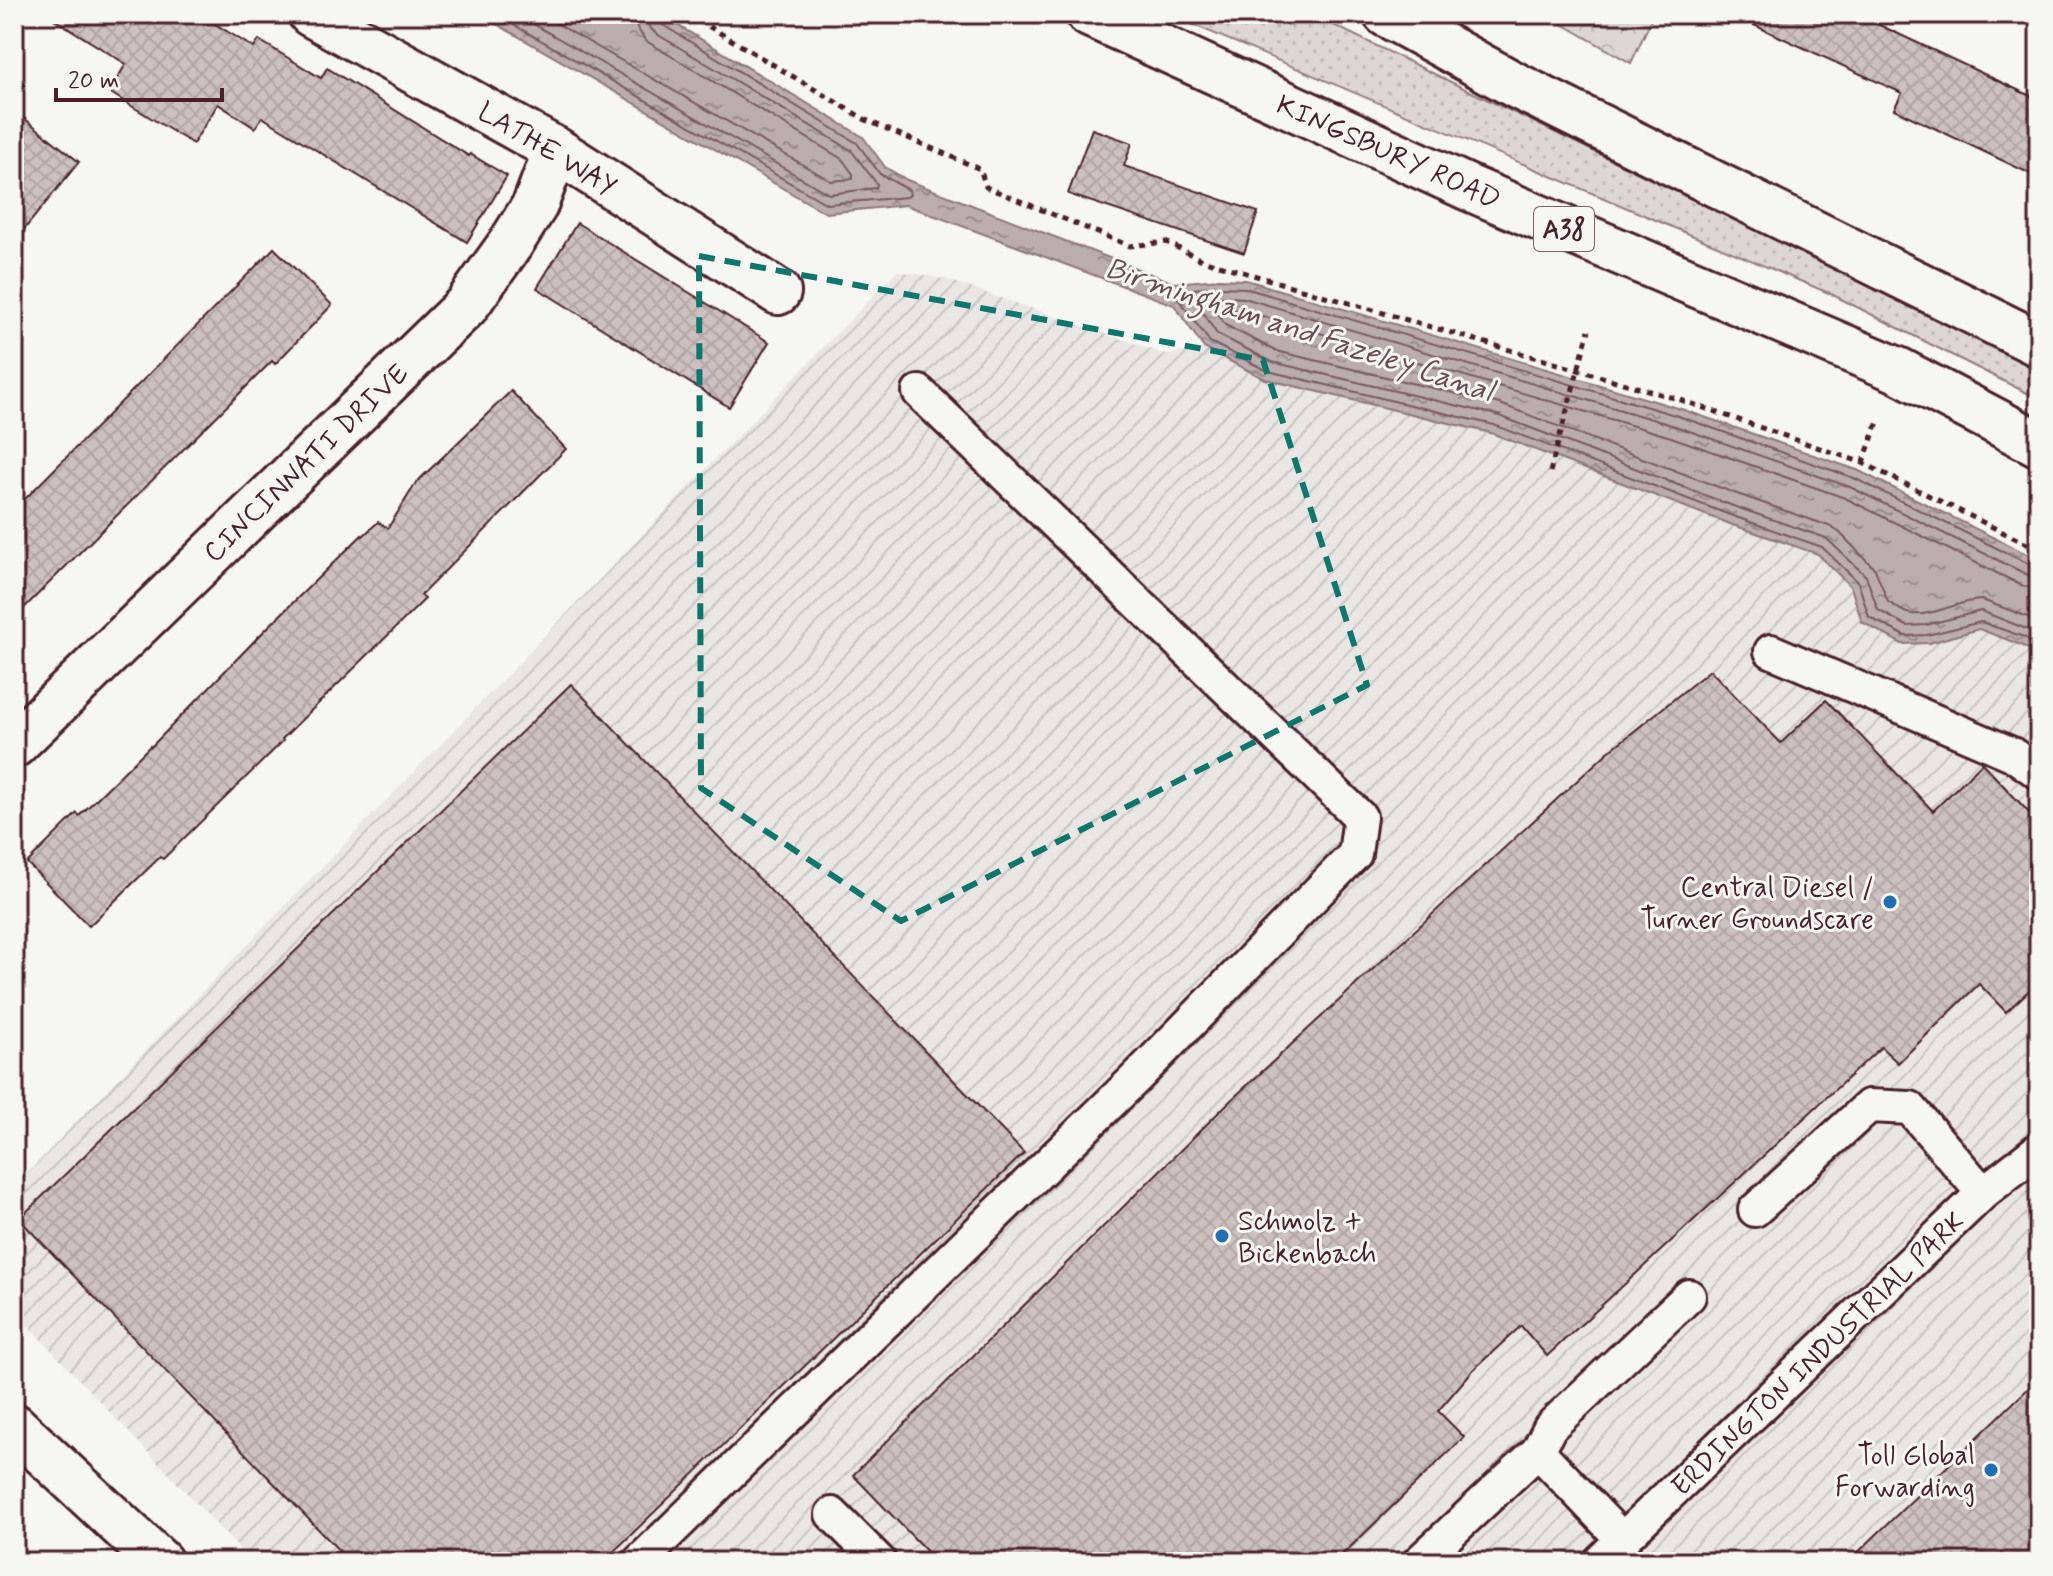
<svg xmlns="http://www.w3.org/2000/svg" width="2053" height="1576" font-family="Mynerve,sans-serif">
  <defs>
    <pattern id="industrial-furrows" width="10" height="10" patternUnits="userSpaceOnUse" patternTransform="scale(2)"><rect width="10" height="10" fill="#e9e6e3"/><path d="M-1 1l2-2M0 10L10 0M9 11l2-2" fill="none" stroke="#c9c5c3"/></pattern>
    <pattern id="grass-dots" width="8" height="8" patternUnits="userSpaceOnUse" patternTransform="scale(2)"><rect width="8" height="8" fill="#ddd6d5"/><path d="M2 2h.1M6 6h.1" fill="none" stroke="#bfb7b7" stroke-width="1.8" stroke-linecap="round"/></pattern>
    <pattern id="forest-crowns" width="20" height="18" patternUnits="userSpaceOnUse" patternTransform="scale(2)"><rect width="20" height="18" fill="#ddd6d5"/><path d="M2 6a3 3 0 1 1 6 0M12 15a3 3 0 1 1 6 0" fill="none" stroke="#bfb7b7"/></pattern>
    <pattern id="water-ripples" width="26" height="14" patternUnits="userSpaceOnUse" patternTransform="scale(2)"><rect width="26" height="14" fill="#bbadae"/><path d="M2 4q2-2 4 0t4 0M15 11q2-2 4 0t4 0" fill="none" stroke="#9a8c8e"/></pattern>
    <pattern id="building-cross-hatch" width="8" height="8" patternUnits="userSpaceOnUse" patternTransform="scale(2)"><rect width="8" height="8" fill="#ccc1c0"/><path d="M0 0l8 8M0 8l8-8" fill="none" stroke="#b1a5a5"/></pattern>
  </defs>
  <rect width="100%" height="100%" fill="#f6f6f2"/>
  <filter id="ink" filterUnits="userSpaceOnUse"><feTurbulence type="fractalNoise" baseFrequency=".0125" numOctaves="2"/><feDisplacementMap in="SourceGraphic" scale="16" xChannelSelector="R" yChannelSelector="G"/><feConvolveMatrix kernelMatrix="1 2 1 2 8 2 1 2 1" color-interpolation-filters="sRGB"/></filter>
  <g filter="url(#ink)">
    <path fill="url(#industrial-furrows)" d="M897,271L945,279L1168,355L1204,348L1265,379L1491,433L1727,523L1818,554L1851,587L1862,622L1929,643L1979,629L2021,645L2039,655V1562H252L14,1311V1187Z"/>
    <path fill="url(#grass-dots)" stroke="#947a80" stroke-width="2" d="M1168,14H1311L2039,368V399L1831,294Z"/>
    <path fill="url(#forest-crowns)" stroke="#947a80" stroke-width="2" d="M1545,14H1654L1631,63Z"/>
    <path fill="url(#water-ripples)" stroke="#8e747a" stroke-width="2" d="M479,14H659L863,137L885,167L907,180L1174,283L1219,279L1246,280L1681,409L1857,470L2039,560V655L2021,645L1979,629L1929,643L1902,644L1862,622L1851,587L1818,554L1727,523L1491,433L1265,379L1204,348L1174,305L906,205L826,213Z"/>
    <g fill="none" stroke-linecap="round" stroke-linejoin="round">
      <g stroke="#77585f" stroke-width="2">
        <path d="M495,14L827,204L907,197L910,195L909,190L880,174L857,143L661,24L657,20L656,14"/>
        <path d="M516,14L829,194L876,188L877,184L851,150L655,33L648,25L646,14"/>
        <path d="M540,14L831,181L853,179V174L842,159L646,41L637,28L634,14"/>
        <path d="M2039,567L2033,566L1854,478L1678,416L1245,288L1219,287L1179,290L1176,293V296L1210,342L1268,371L1494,425L1730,515L1822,547L1858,582L1869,617L1905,636L1927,635L1981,622L2024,637L2039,646"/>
        <path d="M2039,577L2028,575L1850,487L1675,426L1244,298C1229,297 1209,295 1196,302L1217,334L1272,362L1497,415L1733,506L1826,538L1866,576L1878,610L1907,626L1926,625L1981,611L2039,634"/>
        <path d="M2039,589L2023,586L1845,498L1671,437L1242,310L1221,309L1217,312L1225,325L1276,351L1500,404L1737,494L1829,526L1839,532L1875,569L1888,602C1895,606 1903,613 1911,614C1933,617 1959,600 1982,600L2039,621"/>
      </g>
    </g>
    <g fill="url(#building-cross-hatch)" stroke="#4a1f2b" stroke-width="2">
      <path d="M46,14H199L254,48L259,40L321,78L327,68L469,156L470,154L507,176L467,242L262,117L255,128L218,104L193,144L109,92L126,64Z"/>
      <path d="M1730,14H1856L2039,100V178L1894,109L1902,93Z"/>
      <path d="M14,110L79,162L14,242Z"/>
      <path d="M1092,129L1132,143L1124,166L1258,212L1244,253L1068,194Z"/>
      <path d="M577,223L769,342L729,407L537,288Z"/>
      <path d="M274,248L332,305L275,364L272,361L14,618V510Z"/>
      <path d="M511,391L566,449L421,595L425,599L282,739L283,741L163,859L160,857L89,926L27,863L77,813L79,816L150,746L151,747L265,630L362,535L363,536L378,522L388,528L416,483Z"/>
      <path d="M1710,670L1781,743L1826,700L1933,811L1982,763L2039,823V981L2006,1012L1979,984L1898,1063L1881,1047L1547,1356L1521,1326L1473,1370L1438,1411L1464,1437L1335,1562H937L853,1475L1228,1103L1607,753Z"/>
      <path d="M571,684L1024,1153L603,1562H350L19,1219Z"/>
      <path d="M2039,1378V1562H1848Z"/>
    </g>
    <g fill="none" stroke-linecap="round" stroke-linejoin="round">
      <g stroke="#4a1f2b" stroke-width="38">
        <g id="service">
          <path d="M1771,651L2012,754L2039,773"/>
          <path d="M1755,1210L1869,1106L1910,1108L1983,1193"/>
          <path d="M832,1514L880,1562"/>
          <path d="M1623,1540L1538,1451L1550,1427L1689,1296"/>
          <path d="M639,1562L1137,1077L1355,854L1360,817L919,392"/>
          <path d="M1419,1562L1538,1451"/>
          <path d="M1599,1562L1983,1193L2039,1149"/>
        </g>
      </g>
      <g stroke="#4a1f2b" stroke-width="50">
        <g id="minor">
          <path d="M311,14L556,150L778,292"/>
          <path d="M14,745L466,306L511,243L535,205L556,150"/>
          <path d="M14,1426L160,1562"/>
        </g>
      </g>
      <g stroke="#4a1f2b" stroke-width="50">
        <g id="trunk">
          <path d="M1089,14L1469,188L1898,370L2039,444"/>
          <path d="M1386,14L1515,85L2039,344"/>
        </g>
      </g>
      <g stroke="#4a1f2b" stroke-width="5" stroke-dasharray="6 6" stroke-linecap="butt">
        <path d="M688,14L866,120L980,169L986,187L1130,246L1166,242L1202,260L1681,400L1863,463L2039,550"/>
        <path d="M1863,463L1879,419"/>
      </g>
      <use href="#service" stroke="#f6f6f2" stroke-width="32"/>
      <use href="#minor" stroke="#f6f6f2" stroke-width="44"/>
      <use href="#trunk" stroke="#f6f6f2" stroke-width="44"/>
      <path stroke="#4a1f2b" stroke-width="5" stroke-dasharray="6 6" stroke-linecap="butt" d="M1550,472L1589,330"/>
    </g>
  </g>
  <path fill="none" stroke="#0f766e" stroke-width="6" stroke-dasharray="16 10" stroke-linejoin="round" d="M699,256L1263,360L1367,685L901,921L701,788Z"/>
  <g fill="#1f6fb2" stroke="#f6f6f2" stroke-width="3">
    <circle cx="1890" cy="902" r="8"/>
    <circle cx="1222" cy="1236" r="8"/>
    <circle cx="1991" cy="1470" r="8"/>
  </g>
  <g text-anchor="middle" stroke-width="6" stroke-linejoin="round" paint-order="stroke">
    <rect fill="#f6f6f2" stroke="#7e6067" stroke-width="2" x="1534" y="207" width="60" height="44" rx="6"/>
    <g font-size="26" font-weight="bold" fill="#4a1f2b">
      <text x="1564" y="238">A38</text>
    </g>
    <g font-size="28" fill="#4a1f2b" stroke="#f6f6f2">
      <text transform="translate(548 148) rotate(31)" y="10">LATHE WAY</text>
      <text transform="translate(1389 151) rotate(24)" y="10">KINGSBURY ROAD</text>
      <text transform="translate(305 462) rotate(-44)" y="10">CINCINNATI DRIVE</text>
      <text transform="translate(1817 1353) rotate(-44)" y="10">ERDINGTON INDUSTRIAL PARK</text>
    </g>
    <g font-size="28" fill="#4a1f2b" stroke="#f6f6f2" text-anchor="end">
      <text x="1874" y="896">Central Diesel /<tspan x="1874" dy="32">Turner Groundscare</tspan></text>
      <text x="1238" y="1230" text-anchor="start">Schmolz +<tspan x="1238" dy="32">Bickenbach</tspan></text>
      <text x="1975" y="1464">Toll Global<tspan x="1975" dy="32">Forwarding</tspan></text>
    </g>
    <g font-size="30" font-style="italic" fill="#6c4a52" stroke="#f6f6f2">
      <text transform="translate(1300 329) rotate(18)" y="10">Birmingham and Fazeley Canal</text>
    </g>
  </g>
  <rect width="2053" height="1576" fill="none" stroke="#f6f6f2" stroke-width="48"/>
  <rect x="24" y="24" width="2005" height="1528" fill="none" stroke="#4a1f2b" stroke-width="3" filter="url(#ink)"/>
  <path d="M56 88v12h166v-12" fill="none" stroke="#4a1f2b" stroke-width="4"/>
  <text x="68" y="88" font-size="24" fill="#4a1f2b" stroke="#f6f6f2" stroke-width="6" paint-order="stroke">20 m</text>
</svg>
